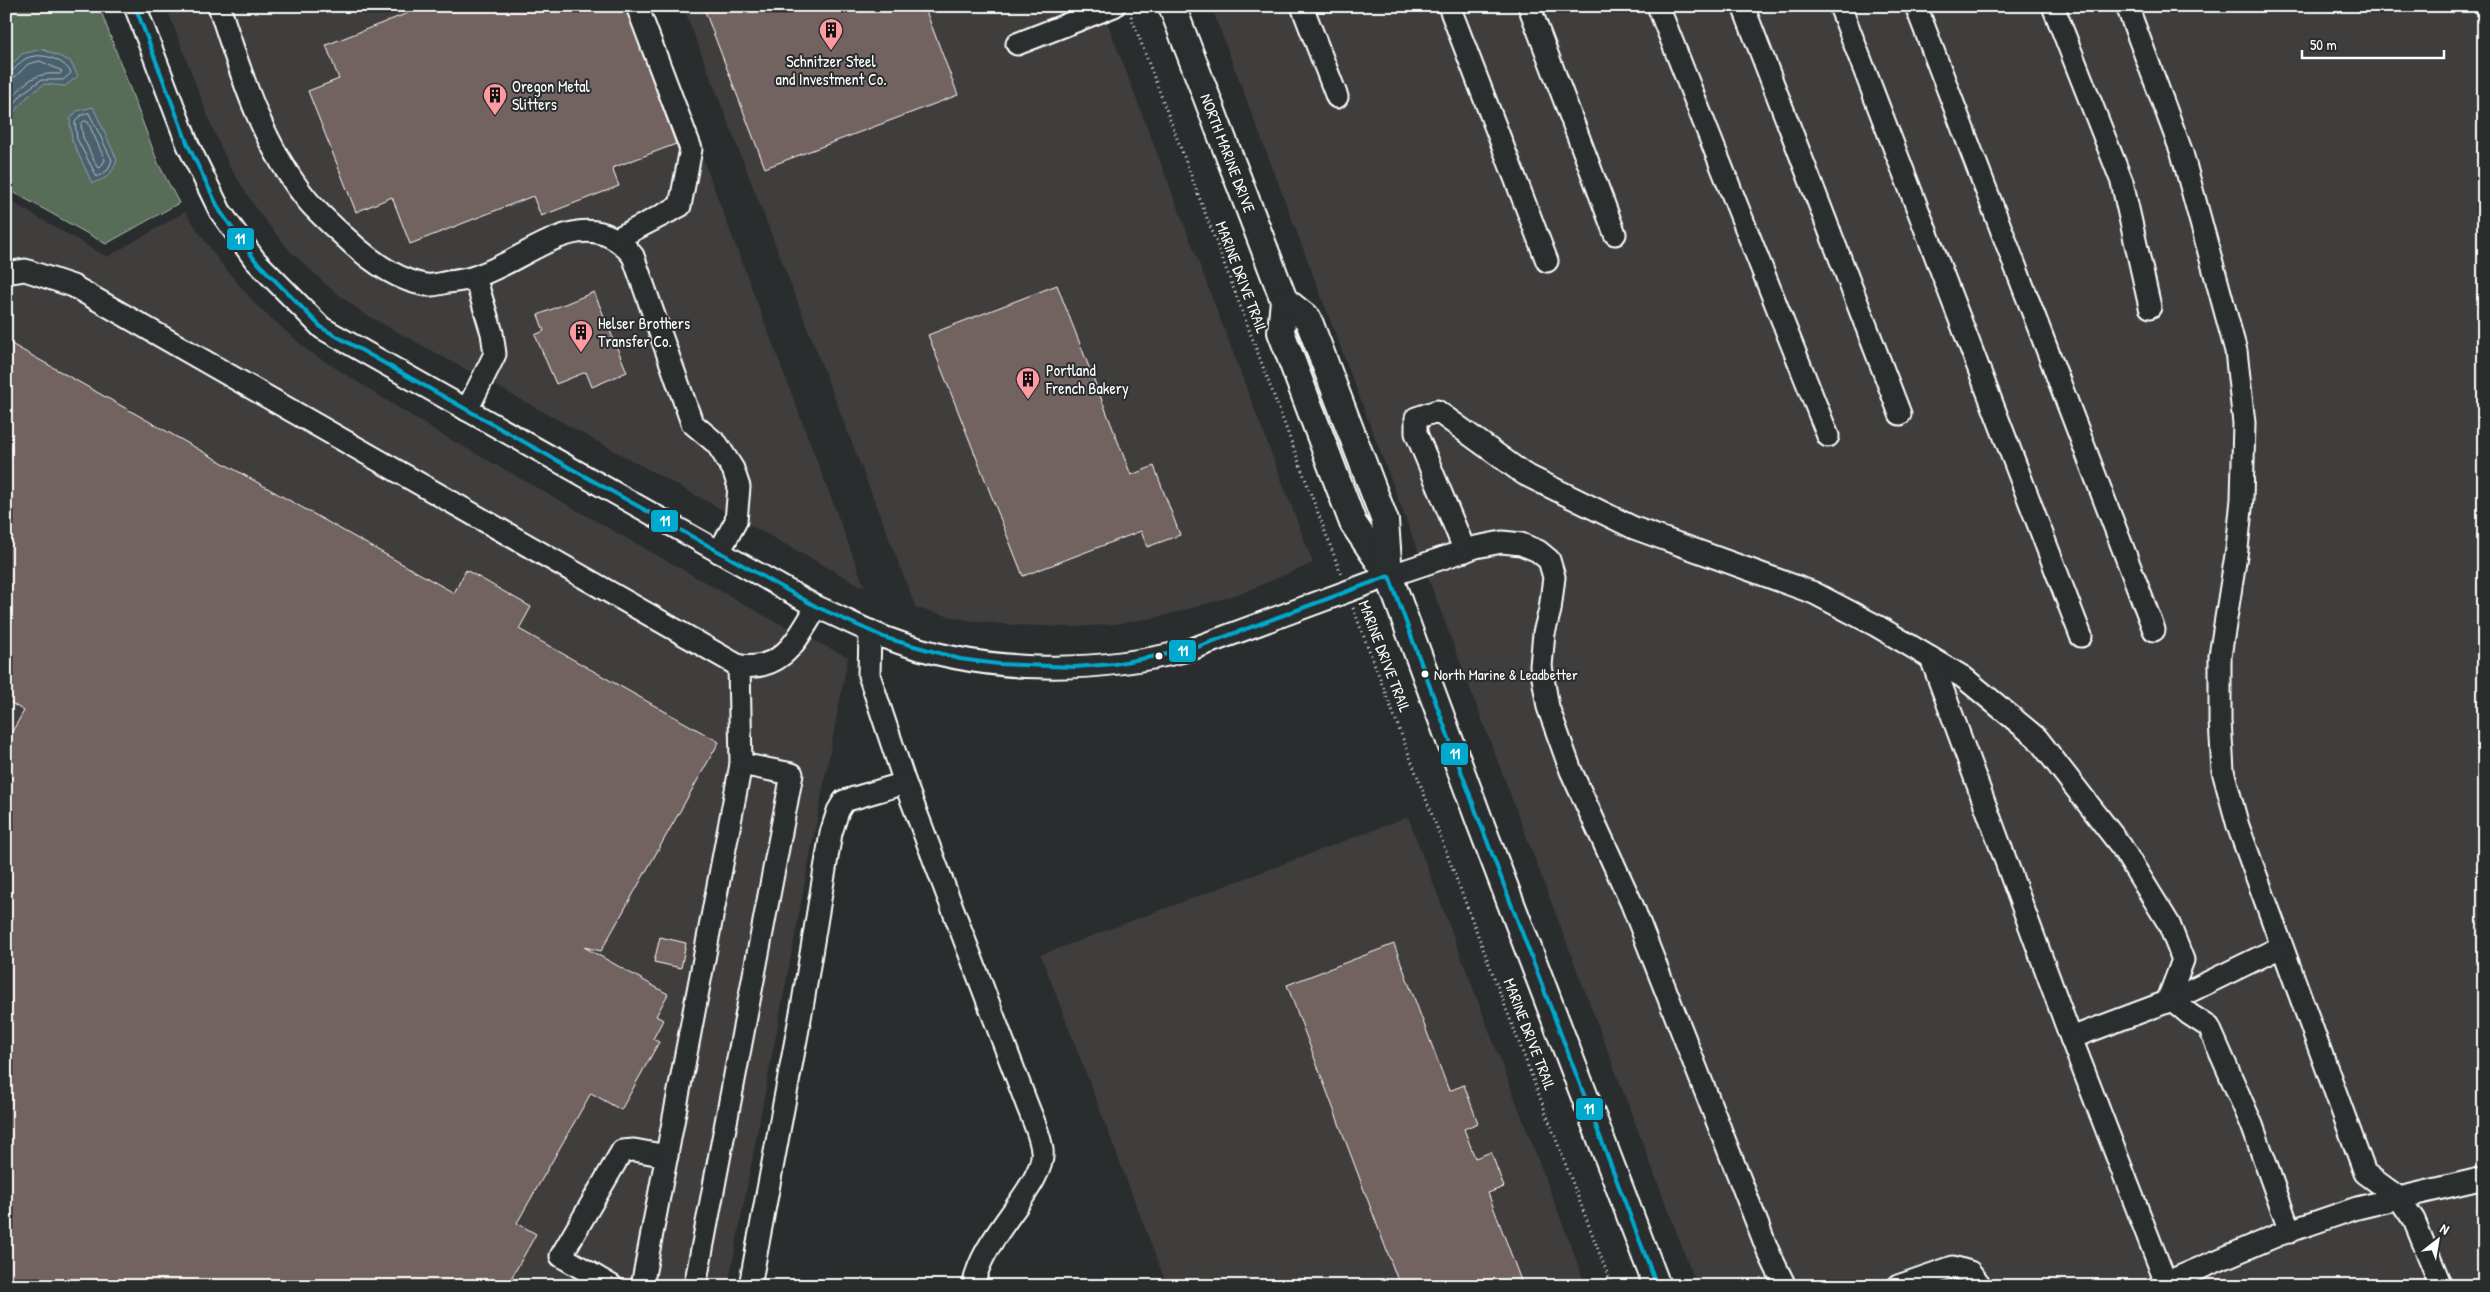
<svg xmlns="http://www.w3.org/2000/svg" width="2490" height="1292" font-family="'Patrick Hand',sans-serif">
  <rect width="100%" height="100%" fill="#2a2d2e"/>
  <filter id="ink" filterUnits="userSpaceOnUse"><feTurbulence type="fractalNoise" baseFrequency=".02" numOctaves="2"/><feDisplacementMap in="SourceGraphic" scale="10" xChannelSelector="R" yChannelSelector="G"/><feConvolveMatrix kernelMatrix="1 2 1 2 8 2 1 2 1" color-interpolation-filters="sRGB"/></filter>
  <g filter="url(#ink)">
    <g fill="#403e3d">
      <path d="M166,6H645L865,588L363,313L330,288L290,251L257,210L230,167L212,127Z"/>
      <path d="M683,6H1101L1313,563L1247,591L1203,605L1158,617L1115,624L1074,627L1013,625L966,620L916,608Z"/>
      <path d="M1211,6H2484V1286H1697Z"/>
      <path d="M6,199L107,257L185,212L219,261L255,304L307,350L432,429L774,621L848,657L728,1286H6Z"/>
      <path d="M1408,817L1586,1286H1167L1041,955Z"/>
    </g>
    <path fill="#596d58" stroke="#acb6ac" d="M6,6H99L158,163L179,203L106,244L6,188Z"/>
    <g fill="#4a616e" stroke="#92a0a8">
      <path d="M42,49L70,61L78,76L65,86L44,84L28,96L6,121V70L22,54Z"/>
      <path d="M93,107L117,160C112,174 107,179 92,183L72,140L70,119L77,111Z"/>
    </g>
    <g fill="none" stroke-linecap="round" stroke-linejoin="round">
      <g stroke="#b7c0c5" stroke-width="1">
        <path d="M6,73C15,72 18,63 25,59C40,51 64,59 71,73L63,80H41L24,92L6,114"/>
        <path d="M6,80L15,77L28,64L40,61L62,71L60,74C31,72 24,84 6,105"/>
        <path d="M89,113L112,160L108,170L97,177L77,139L75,122L80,116Z"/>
        <path d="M85,121L88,122L105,160L100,168L97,167L83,137L81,124Z"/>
      </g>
    </g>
    <g fill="#726460" stroke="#fff">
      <path d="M426,6H625L676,144L612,168L619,186L541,216L533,196L410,244L392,197L356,212L308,91L339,79L326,45Z"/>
      <path d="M703,6H924L958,95L765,168Z"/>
      <path d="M1057,285L1131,475L1154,466L1180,535L1147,547L1141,531L1023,576L928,335Z"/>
      <path d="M594,292L627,372L592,387L586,372L556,384L535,335L544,331L538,315Z"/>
      <path d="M6,341L454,593L466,570L531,607L519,629L719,742L601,951L584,947L668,994L656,1016L663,1020L653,1039L659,1042L621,1110L591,1093L517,1223L536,1234L507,1286H29L6,1273V742L24,711L6,700Z"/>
      <path d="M660,937L686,943L681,968L654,962Z"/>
      <path d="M1394,944L1449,1091L1464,1085L1478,1123L1464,1129L1475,1158L1491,1152L1504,1187L1488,1193L1523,1286H1400L1287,985Z"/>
    </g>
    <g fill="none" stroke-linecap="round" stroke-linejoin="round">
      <g stroke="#fff" stroke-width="25">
        <g id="minor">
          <path d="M135,6L188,145L220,211L255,260L322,328L817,607C840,617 863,629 886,638C982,674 1091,675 1189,650L1389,576L1476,547L1502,542L1521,544L1538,551L1549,560L1554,577L1550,610L1544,633L1541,666L1548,707L1571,771L1631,902L1768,1251L1785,1286"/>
          <path d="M219,6C241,74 262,145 308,201C319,214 333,226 346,238C368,259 395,280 426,285C433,286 442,283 448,282C457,281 466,280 474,277C526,262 586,196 633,256L692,423L717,444L733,469L739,487L736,521L719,552"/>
          <path d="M1302,6L1337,97"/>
          <path d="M1449,6L1547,261"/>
          <path d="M1529,6L1615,234"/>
          <path d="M1658,6L1828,436"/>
          <path d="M1743,6L1900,414"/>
          <path d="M1840,6L2081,636"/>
          <path d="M1916,6L2154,630"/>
          <path d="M2053,6L2122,182L2150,307"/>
          <path d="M2127,6L2182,153L2236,351L2244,423L2242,499L2237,549L2220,656V721L2223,771L2238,826L2365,1173L2398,1197L2414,1220L2441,1286"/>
          <path d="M1017,44L1114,6"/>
          <path d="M616,239L680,206L691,149L637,6"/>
          <path d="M6,273L25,270L73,286L739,666"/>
          <path d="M467,410L495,354L492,333L475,277"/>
          <path d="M1465,551L1416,433V418L1437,411L1524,474L1634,528L1814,593L1877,626L1963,677L2037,738L2068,778L2121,846L2169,924L2183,960L2169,997L2189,1014L2209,1027L2252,1125L2290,1232"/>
          <path d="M870,631L869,675L905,783"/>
          <path d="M1931,658L2071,1038L2172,1000L2281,947"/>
          <path d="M2071,1038L2166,1283"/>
          <path d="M612,1286L561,1256L622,1151L634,1150L667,1156"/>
          <path d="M642,1286L741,764L739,666C784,671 796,640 817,607"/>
          <path d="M695,1286L792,774L741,764"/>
          <path d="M750,1286L803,1002L831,833L838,811L844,801L905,783L1026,1102C1032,1118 1040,1134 1042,1150C1047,1184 978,1240 974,1286"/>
          <path d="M1898,1286L1953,1267L1970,1272L1981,1286"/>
          <path d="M2158,1286L2278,1235L2357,1208L2484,1178"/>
        </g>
      </g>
      <g stroke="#fff" stroke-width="30">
        <g id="major">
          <path d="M1172,6L1284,300L1281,332L1353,523L1389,576L1481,825L1657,1286"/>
          <path d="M1284,300L1308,319L1385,521L1389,575"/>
        </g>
      </g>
      <g stroke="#fff" stroke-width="3" stroke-dasharray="1 4" stroke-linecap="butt">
        <path d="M1131,16L1341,574"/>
        <path d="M1353,608L1612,1286"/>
      </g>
      <use href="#minor" stroke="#2a2d2e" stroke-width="21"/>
      <use href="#major" stroke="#2a2d2e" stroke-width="26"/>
      <g stroke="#2a2d2e" stroke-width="8">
        <g id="bus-1">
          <path d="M135,6L188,145L220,211L255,260L322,328L817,607L886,638L960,659L998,664L1075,667L1114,664L1189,650L1389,576"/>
          <path d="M1389,576L1481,825L1657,1286"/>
        </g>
      </g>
      <use href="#bus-1" stroke="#00a9ce" stroke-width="4"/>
    </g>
  </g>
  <defs>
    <g id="building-pin" transform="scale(1.25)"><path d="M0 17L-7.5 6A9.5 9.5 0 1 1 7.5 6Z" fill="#ff9aa2" stroke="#2a2d2e"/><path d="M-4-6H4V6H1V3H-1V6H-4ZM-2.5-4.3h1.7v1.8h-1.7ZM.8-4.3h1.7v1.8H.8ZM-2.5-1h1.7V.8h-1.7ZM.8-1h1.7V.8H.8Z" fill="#111"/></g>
  </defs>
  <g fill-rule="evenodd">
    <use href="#building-pin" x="831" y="30"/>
    <use href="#building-pin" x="495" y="95"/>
    <use href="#building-pin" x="581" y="332"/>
    <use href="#building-pin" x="1028" y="379"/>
  </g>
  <g fill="#fff" stroke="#2a2d2e" stroke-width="2">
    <circle cx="1159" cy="656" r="4.5"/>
    <circle cx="1425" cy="674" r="4.5"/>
  </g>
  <g text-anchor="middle" stroke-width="4" stroke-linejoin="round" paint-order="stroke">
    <g font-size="15" fill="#fff" stroke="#2a2d2e" text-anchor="start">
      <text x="1434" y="680">North Marine &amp; Leadbetter</text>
    </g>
    <g font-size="16" fill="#fff" stroke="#2a2d2e" text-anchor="start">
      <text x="831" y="67" text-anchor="middle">Schnitzer Steel<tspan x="831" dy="18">and Investment Co.</tspan></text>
      <text x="512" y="92">Oregon Metal<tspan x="512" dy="18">Slitters</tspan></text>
      <text x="598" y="329">Helser Brothers<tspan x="598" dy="18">Transfer Co.</tspan></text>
      <text x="1046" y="376">Portland<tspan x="1046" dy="18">French Bakery</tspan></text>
    </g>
    <g font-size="16" fill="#fff" stroke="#2a2d2e">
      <text transform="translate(1228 153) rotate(69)" y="6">NORTH MARINE DRIVE</text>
      <text transform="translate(1242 277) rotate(69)" y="6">MARINE DRIVE TRAIL</text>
      <text transform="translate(1385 656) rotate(69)" y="6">MARINE DRIVE TRAIL</text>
      <text transform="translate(1530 1034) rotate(69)" y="6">MARINE DRIVE TRAIL</text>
    </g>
  </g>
  <g stroke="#2a2d2e" stroke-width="2">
    <rect x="226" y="227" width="29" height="24" rx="5" fill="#00a9ce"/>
    <rect x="650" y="509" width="29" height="24" rx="5" fill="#00a9ce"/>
    <rect x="1168" y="639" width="29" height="24" rx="5" fill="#00a9ce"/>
    <rect x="1440" y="742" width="29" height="24" rx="5" fill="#00a9ce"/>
    <rect x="1575" y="1097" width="29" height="24" rx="5" fill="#00a9ce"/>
  </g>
  <g font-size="14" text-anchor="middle" font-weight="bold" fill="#fff">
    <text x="240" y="244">11</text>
    <text x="665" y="526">11</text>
    <text x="1183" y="656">11</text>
    <text x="1455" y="759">11</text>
    <text x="1589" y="1114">11</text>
  </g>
  <rect width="2490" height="1292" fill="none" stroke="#2a2d2e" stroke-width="25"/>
  <rect x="12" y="12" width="2465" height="1267" fill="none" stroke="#fff" stroke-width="2" filter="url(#ink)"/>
  <g transform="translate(2438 1240) rotate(31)" stroke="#2a2d2e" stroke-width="4" paint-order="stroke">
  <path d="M0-4L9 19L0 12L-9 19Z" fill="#ffffff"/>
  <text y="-8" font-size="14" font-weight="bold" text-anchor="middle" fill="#ffffff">N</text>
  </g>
  <path d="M2302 50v8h142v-8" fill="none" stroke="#ffffff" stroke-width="2.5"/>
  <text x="2310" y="50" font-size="15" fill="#ffffff" stroke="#2a2d2e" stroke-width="4" paint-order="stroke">50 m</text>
</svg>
